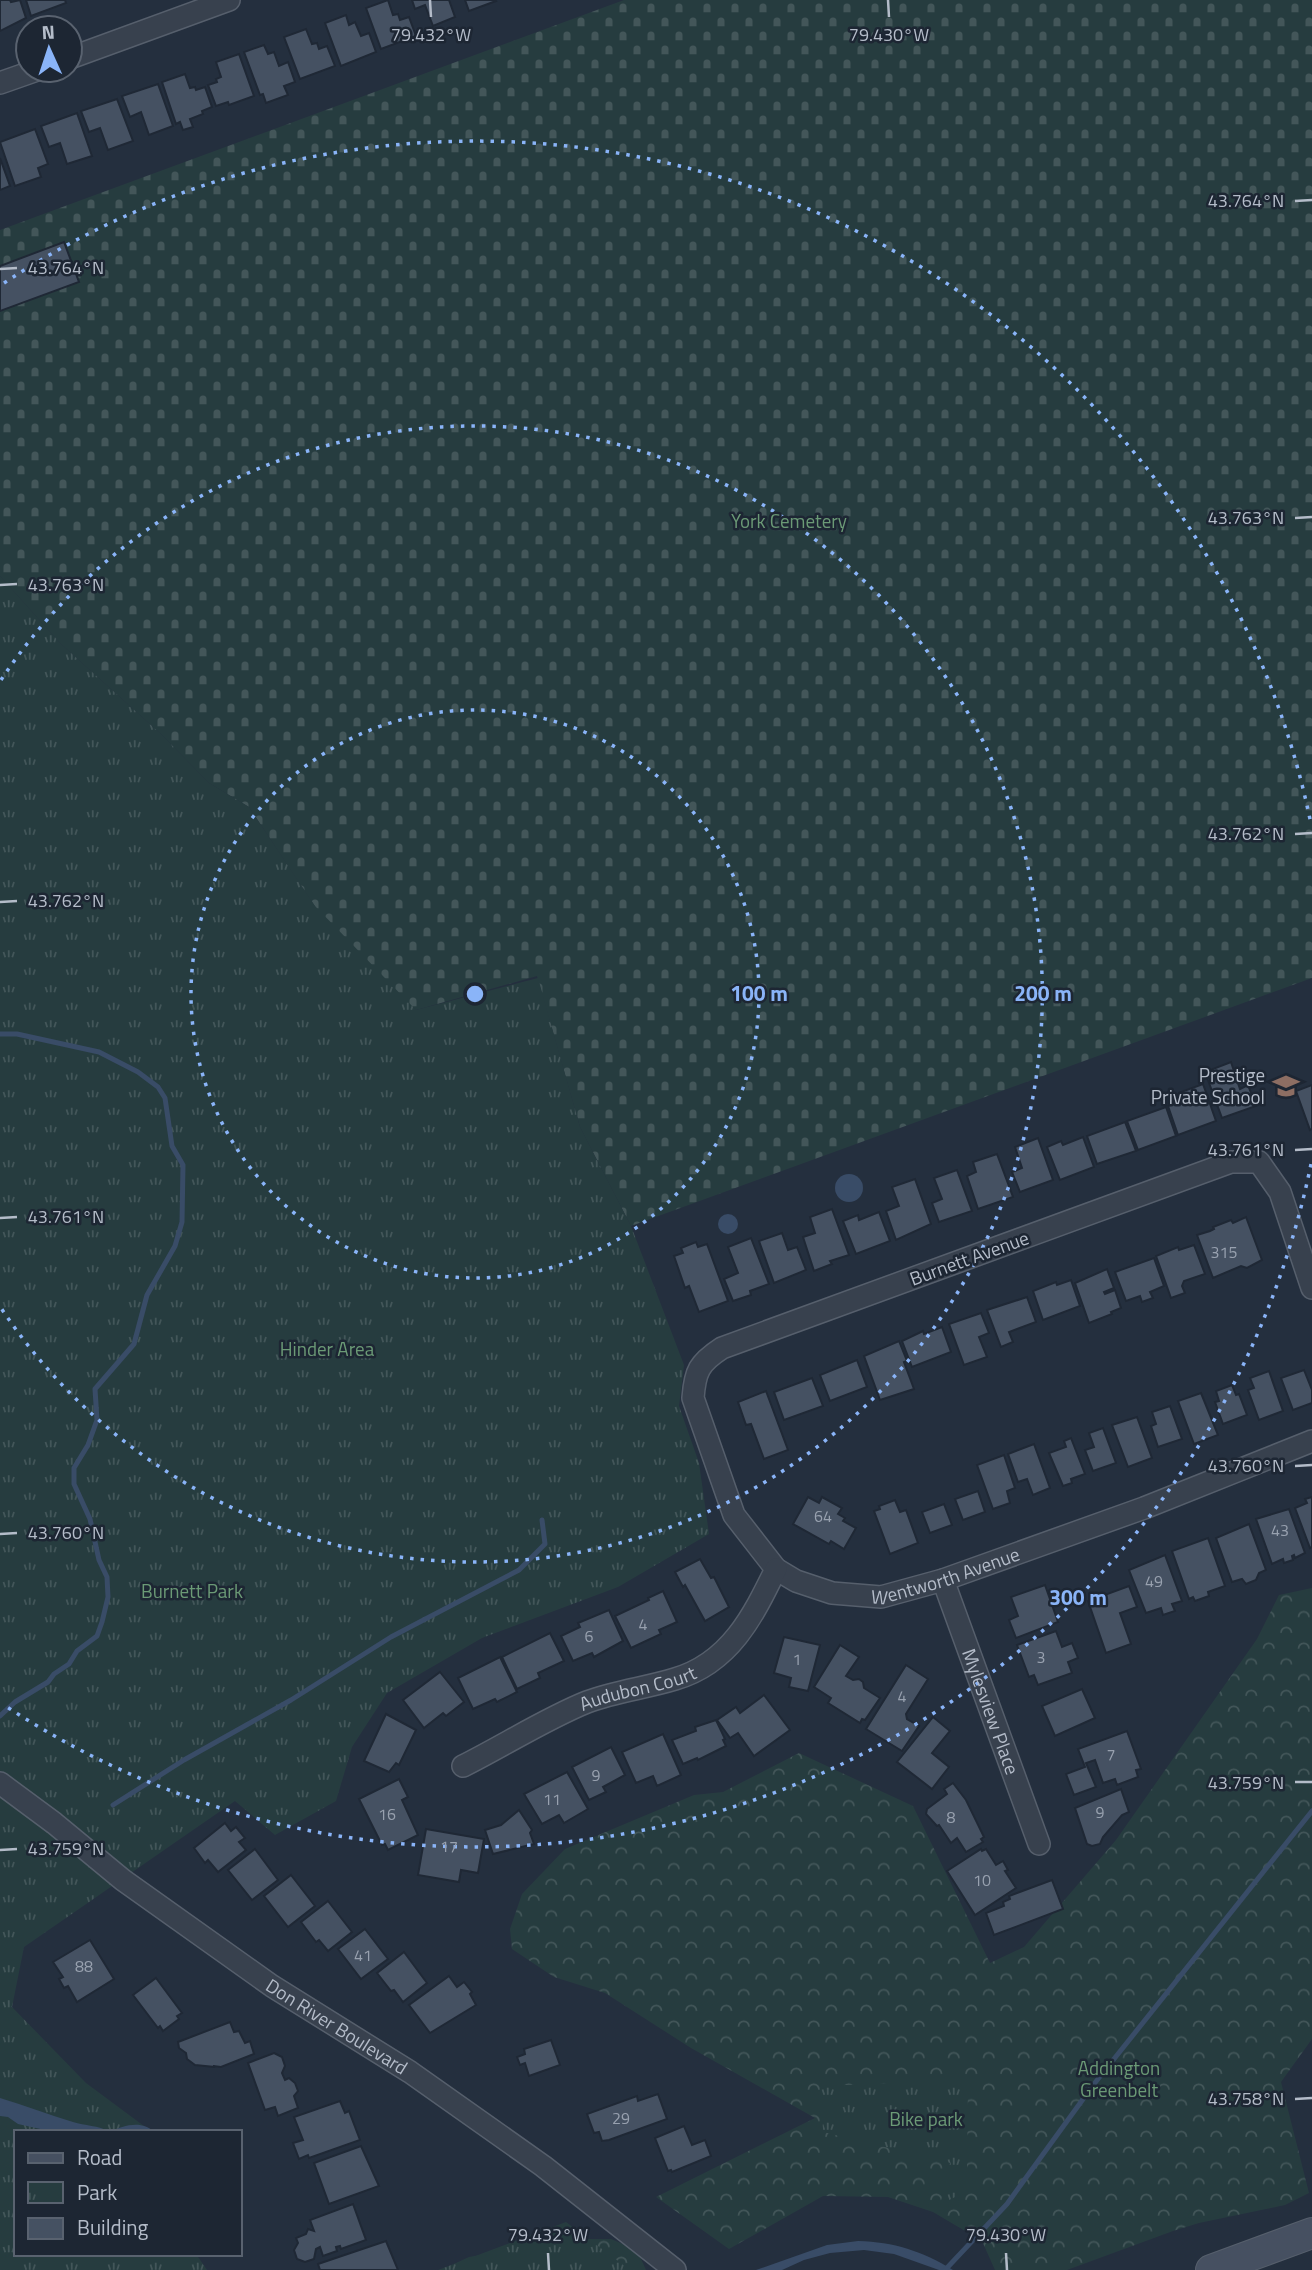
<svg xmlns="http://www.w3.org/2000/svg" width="1312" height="2270" font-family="'Titillium Web',sans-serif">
  <defs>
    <pattern id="forest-crowns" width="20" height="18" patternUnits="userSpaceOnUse" patternTransform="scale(1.75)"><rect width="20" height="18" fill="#263c3f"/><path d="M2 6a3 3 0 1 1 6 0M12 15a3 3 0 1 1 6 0" fill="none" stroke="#435659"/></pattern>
    <pattern id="cemetery-stones" width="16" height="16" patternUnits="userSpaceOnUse" patternTransform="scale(1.75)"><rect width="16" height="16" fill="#263c3f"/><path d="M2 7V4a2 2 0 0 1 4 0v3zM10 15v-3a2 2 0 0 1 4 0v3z" fill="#435659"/></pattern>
    <pattern id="park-tufts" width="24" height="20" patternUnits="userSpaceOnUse" patternTransform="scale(1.75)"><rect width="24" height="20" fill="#263c3f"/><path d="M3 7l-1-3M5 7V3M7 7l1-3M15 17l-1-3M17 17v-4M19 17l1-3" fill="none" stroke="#435659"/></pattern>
  </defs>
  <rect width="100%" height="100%" fill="#242f3e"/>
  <g fill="url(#forest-crowns)">
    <path d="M1312,1588V2039L1281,2082L1309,2193L1285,2205L1199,2223L1173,2231L1067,2270H995L982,2241L933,2212L888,2197L823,2196L729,2249L656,2197L815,2118L691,2048L605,1993L554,1977L512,1949L510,1929L522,1894L565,1849L694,1795L723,1792L799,1753L913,1806L990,1963L1024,1947L1116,1840L1257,1639L1279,1595Z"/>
    <path d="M577,2239H611L637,2250L646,2270H441L469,2257Z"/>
  </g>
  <path fill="url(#cemetery-stones)" d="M624,0H1312V978L631,1226L580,1127L537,976L416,1010L342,947L249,807L209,783L162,735L61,644L0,576V230Z"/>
  <g fill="url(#park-tufts)">
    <path d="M0,576L61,644L162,735L209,783L249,807L315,906L416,1010L538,978L580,1127L631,1226L684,1365L679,1406L699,1463L709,1534L618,1587L482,1638L387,1693L352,1747L336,1801L275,1835L235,1801L24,1947L12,2007L86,2083L152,2132H16V2254H196L207,2270H0Z"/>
    <path d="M968,2080L967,2170L955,2197L940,2205L950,2163L823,2132L821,2086Z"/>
    <path d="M566,2222L630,2270H438Z"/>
  </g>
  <g fill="#394c67">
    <circle cx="849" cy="1188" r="14"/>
    <circle cx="728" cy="1224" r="10"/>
    <path d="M0,2098C24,2105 49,2115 73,2122C85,2126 98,2125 110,2132C123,2125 143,2120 154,2132H54L18,2124L8,2117L0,2116Z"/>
    <path d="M858,2241C894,2242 922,2251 953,2270H939L894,2254L864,2250L830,2253L804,2260L782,2270H756L827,2245Z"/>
  </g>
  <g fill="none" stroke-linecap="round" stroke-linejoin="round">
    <g stroke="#394c67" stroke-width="5">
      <path d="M0,1034H17L99,1052L138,1072L158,1087L165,1098L172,1146L183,1165L182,1222L175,1246L147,1295L134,1344L95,1389L97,1420L88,1445L74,1468V1484L90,1519L99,1560L107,1577L108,1597L102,1622L97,1636L77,1651L69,1664L54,1674L48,1682L15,1702L0,1716"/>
      <path d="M113,1805L184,1760L291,1700L391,1637L519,1570L545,1544L542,1520"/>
      <path d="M945,2270L1007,2204L1094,2084L1312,1811"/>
    </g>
  </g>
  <g fill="#455162" stroke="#1f2835" stroke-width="2">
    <path d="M0,0H10L11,2L20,0L26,18L0,31Z"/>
    <path d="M26,0H65L66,3L31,16Z"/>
    <path d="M388,0L393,15L398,14L400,20L409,17L416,36L381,49L366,8Z"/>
    <path d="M412,0H449L455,17L433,26L425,5L415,9Z"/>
    <path d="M465,0H495L496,1L469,11Z"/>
    <path d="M346,15L349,25L355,22L361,36L369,33L376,52L341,66L325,23Z"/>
    <path d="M306,29L312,44L317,43L319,49L327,46L335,66L300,79L284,37Z"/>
    <path d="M264,45L268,54L274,52L279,66L288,62L295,82L284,86L288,95L266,103L263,94L260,95L244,52Z"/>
    <path d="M239,54L254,96L229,105L228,102L216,106L208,85L217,82L216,79L221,77L216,62Z"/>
    <path d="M185,74L190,88L195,87L196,90L205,87L212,107L202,111L203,114L190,119L193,127L183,130L180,122L176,124L162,82Z"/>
    <path d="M158,84L173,126L149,135L141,112L130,117L122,96Z"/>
    <path d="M117,99L133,141L108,150L100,128L89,132L81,111Z"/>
    <path d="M77,113L92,156L67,164L60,143L49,147L41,126Z"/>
    <path d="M35,129L48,164L38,168L41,177L15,186L0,142Z"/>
    <path d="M0,158L10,186L0,190Z"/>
    <path d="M64,242L79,282L0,311V266Z"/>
    <path d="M1231,1062L1240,1089L1248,1085L1256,1106L1222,1118L1205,1072Z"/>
    <path d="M1203,1084L1216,1121L1178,1135L1168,1106L1184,1100L1181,1092Z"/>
    <path d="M1312,1085V1129L1310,1130L1296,1091Z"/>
    <path d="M1166,1107L1176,1136L1138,1150L1127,1121Z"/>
    <path d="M1125,1122L1136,1151L1097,1164L1087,1136Z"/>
    <path d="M1083,1137L1094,1167L1060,1180L1047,1147L1061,1141L1063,1145Z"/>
    <path d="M1038,1138L1053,1180L1020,1192L1012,1172L1022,1168L1015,1147Z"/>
    <path d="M997,1154L1013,1197L978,1209L967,1176L976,1172L973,1162Z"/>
    <path d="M957,1170L972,1211L939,1222L932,1203L942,1199L934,1178Z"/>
    <path d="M915,1179L931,1224L896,1240L886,1211L899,1206L892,1187Z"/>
    <path d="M832,1209L849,1255L830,1261L832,1264L814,1271L803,1237L815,1233L810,1217Z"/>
    <path d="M879,1212L890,1241L856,1254L843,1221L858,1215L859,1220Z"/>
    <path d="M1246,1217L1262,1260L1247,1268L1241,1266L1213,1278L1197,1235L1210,1231L1214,1229L1213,1227L1231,1220L1233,1223Z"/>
    <path d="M782,1233L788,1250L797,1247L806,1270L774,1283L759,1241Z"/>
    <path d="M751,1238L769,1284L750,1291L751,1295L733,1301L724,1279L738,1273L728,1247Z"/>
    <path d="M696,1242L698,1247L707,1244L728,1301L699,1312L689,1286L685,1288L674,1256L683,1253L681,1248Z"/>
    <path d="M1194,1245L1205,1274L1184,1281L1182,1286L1185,1293L1171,1298L1156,1256L1178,1247L1179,1250Z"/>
    <path d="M1154,1258L1164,1286L1150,1292L1153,1298L1142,1302L1140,1296L1126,1301L1115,1272Z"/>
    <path d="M1107,1269L1114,1288L1104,1292L1105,1294L1115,1290L1121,1308L1111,1312L1112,1314L1089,1323L1075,1283Z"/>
    <path d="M1071,1280L1080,1306L1043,1320L1033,1291L1056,1282L1057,1285Z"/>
    <path d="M1027,1297L1036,1322L1009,1332L1013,1342L1001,1347L987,1310Z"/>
    <path d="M981,1313L989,1333L979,1337L987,1357L964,1365L949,1324Z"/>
    <path d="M942,1327L951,1352L912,1367L902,1341L923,1331L924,1334Z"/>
    <path d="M899,1341L907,1361L904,1362L914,1389L880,1400L864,1356Z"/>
    <path d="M857,1360L867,1387L830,1401L820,1375Z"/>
    <path d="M1304,1370L1312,1390V1403L1293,1410L1281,1378Z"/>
    <path d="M1269,1371L1283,1411L1259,1420L1248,1390L1254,1388L1250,1378Z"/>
    <path d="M812,1378L823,1406L784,1420L774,1392Z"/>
    <path d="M1232,1385L1236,1395L1239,1394L1247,1415L1223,1424L1215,1402L1219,1401L1216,1391Z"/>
    <path d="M766,1391L788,1450L764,1459L751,1424L746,1425L738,1402Z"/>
    <path d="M1201,1393L1218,1435L1194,1444L1178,1401Z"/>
    <path d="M1170,1406L1182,1439L1158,1447L1151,1426L1156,1424L1152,1412Z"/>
    <path d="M1137,1417L1152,1458L1128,1467L1112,1425Z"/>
    <path d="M1103,1428L1116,1463L1093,1471L1085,1450L1094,1447L1089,1433Z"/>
    <path d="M1071,1438L1085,1474L1071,1479L1072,1483L1063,1486L1049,1453L1066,1447L1064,1441Z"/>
    <path d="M1034,1444L1050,1488L1033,1495L1027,1479L1018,1482L1008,1454Z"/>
    <path d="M1004,1455L1015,1488L1007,1491L1010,1503L993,1509L977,1465Z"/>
    <path d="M978,1491L985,1512L963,1520L955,1499Z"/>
    <path d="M808,1497L819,1503L822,1497L842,1508L838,1514L845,1518L843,1521L856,1528L844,1549L831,1541L829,1544L793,1524Z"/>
    <path d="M1312,1497V1547L1310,1548L1295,1508L1307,1503L1305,1499Z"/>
    <path d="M895,1500L900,1512L906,1510L918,1543L890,1554L874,1511L880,1509L879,1506Z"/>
    <path d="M944,1504L952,1525L930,1533L922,1512Z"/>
    <path d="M1289,1509L1305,1553L1295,1558L1294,1555L1292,1556L1293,1560L1284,1563L1283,1559L1272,1564L1256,1519Z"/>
    <path d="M1249,1524L1266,1570L1259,1573L1256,1580L1246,1584L1242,1579L1232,1582L1216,1538Z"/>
    <path d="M1208,1538L1225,1586L1208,1592L1209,1596L1195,1601L1193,1597L1189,1599L1172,1551Z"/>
    <path d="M1165,1555L1182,1601L1172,1604L1175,1611L1163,1615L1161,1608L1146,1613L1129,1570Z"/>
    <path d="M700,1559L711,1578L714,1577L729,1607L705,1621L685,1585L683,1587L675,1572Z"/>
    <path d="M1045,1585L1058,1622L1016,1638L1009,1620L1018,1616L1011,1597Z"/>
    <path d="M1129,1586L1137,1607L1120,1613L1131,1644L1106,1653L1088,1601Z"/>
    <path d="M663,1591L677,1622L659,1630L661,1634L631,1648L615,1616L649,1600L648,1598Z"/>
    <path d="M609,1610L623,1641L594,1657L592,1653L573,1661L561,1636L580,1627L578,1623Z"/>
    <path d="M1056,1631L1062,1647L1072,1643L1078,1658L1068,1662L1072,1673L1038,1685L1034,1675L1029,1677L1017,1645Z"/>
    <path d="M550,1633L564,1661L538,1673L540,1678L517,1689L502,1657Z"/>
    <path d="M784,1637L820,1645L808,1691L789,1687L791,1678L774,1673Z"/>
    <path d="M840,1645L859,1657L846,1676L853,1680L859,1679L863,1682L864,1688L880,1698L865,1720L862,1719L860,1723L828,1703L831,1698L814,1687Z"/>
    <path d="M500,1657L517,1692L497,1702L495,1699L473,1709L458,1678Z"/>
    <path d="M906,1665L928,1679L906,1714L907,1719L919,1726L902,1751L866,1729Z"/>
    <path d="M440,1672L464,1702L446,1716L443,1713L424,1728L403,1700Z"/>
    <path d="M1082,1689L1095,1718L1055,1736L1042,1706Z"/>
    <path d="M764,1695L790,1730L754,1756L738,1733L730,1738L717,1720L736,1707L740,1713Z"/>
    <path d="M386,1714L416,1730L399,1765L396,1763L389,1772L364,1761Z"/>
    <path d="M933,1717L950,1731L932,1753L949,1767L932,1789L897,1762Z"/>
    <path d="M716,1720L725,1739L723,1740L726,1746L698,1760L697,1758L683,1764L672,1740L696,1731L695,1727Z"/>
    <path d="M1127,1731L1141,1769L1136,1770L1138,1777L1117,1785L1115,1779L1103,1783L1095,1760L1086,1763L1096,1787L1074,1795L1066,1774L1085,1767L1078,1749Z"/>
    <path d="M663,1734L681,1775L657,1786L653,1776L636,1783L622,1752Z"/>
    <path d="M611,1747L625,1775L603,1787L606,1792L589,1800L572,1767Z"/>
    <path d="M567,1772L588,1809L564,1823L559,1815L542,1824L524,1794Z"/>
    <path d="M399,1779L408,1797L402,1800L418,1835L388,1850L385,1844L382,1845L359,1799Z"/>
    <path d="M953,1783L966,1800L984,1837L981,1839L983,1842L966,1852L957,1838L951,1843L939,1825L937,1826L926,1814L927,1809L947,1794L944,1789Z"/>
    <path d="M1121,1789L1129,1812L1122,1815L1103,1837L1100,1844L1092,1846L1087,1844L1075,1808Z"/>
    <path d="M519,1810L532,1830L530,1833L534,1844L493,1854L485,1830L501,1825Z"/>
    <path d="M225,1823L231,1831L236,1827L245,1838L239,1842L246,1850L218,1872L208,1860L205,1863L194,1848Z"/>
    <path d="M426,1829L484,1839L478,1873L461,1870L459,1882L418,1875Z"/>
    <path d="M255,1849L278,1880L252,1900L228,1870Z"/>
    <path d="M981,1849L982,1851L986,1849L996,1865L1003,1861L1008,1870L1005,1871L1016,1888L975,1915L947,1871Z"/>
    <path d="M291,1875L315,1906L288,1927L264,1896Z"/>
    <path d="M1052,1880L1063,1909L994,1935L986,1913L1004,1906L1003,1902L1010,1899L1009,1896Z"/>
    <path d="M328,1901L352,1932L328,1951L319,1940L316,1942L301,1922Z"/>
    <path d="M365,1929L388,1959L361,1979L338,1949Z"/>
    <path d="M90,1940L114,1979L77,2002L68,1986L64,1988L59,1979L63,1977L53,1962Z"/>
    <path d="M404,1952L427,1983L403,2002L394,1990L391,1991L377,1973Z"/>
    <path d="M449,1976L457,1987L464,1982L472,1992L470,1994L476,2005L430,2033L409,2005Z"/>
    <path d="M156,1978L182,2013L177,2016L179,2019L163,2031L160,2026L158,2028L133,1995Z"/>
    <path d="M230,2022L234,2032L239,2031L245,2043L250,2041L254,2054L221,2067L213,2066L215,2067L195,2065L187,2059L186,2053L179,2048L178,2042Z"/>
    <path d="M551,2040L560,2065L529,2076L525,2063L520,2065L517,2057L525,2054L524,2049Z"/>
    <path d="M274,2053L282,2057L285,2066L282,2073L285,2080L289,2078L295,2083L298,2091L294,2096L298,2108L278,2116L275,2107L265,2110L248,2063Z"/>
    <path d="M658,2094L667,2119L609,2140L602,2141L599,2132L594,2133L587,2114L637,2096L638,2101Z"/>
    <path d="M340,2101L345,2113L349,2111L360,2140L309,2158L308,2155L299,2159L293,2143L303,2140L294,2117Z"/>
    <path d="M684,2126L692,2145L705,2140L711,2156L672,2172L671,2170L668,2171L655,2138Z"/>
    <path d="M361,2146L379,2186L329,2204L314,2163Z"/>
    <path d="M353,2204L366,2240L341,2249L340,2246L336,2247L337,2251L323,2256L320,2247L316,2249L314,2259L305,2262L297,2259L294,2250L298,2243L296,2238L306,2234L308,2229L314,2231L310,2220Z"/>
    <path d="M386,2241L398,2270H320L318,2264Z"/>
  </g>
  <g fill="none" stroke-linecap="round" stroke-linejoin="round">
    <g stroke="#565f6c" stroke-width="24">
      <g id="street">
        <path d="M70,58L229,0"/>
        <path d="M0,83L37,70"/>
        <path id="s1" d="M1312,1288L1280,1192L1259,1162H1231L722,1348C699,1363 695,1371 693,1398L734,1515L776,1569L796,1581L832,1593L881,1597L943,1580L1144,1508L1312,1441"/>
        <path id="s2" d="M943,1580L1039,1844"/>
        <path id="s3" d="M463,1766C503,1746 547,1718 587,1702C616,1691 646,1688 675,1679C730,1663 753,1616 776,1569"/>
        <path id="s4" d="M0,1783L54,1823L123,1880L272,1986L410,2072L543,2166L675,2270"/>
      </g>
    </g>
    <g stroke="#565f6c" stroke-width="32">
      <path id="secondary" d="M1211,2270L1312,2233"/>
    </g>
    <use href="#street" stroke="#38414e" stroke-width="21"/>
    <use href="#secondary" stroke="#465061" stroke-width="30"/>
  </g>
  <path fill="none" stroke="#b4bcc9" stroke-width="2.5" d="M430,0L431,17M888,0L889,17M1295,201L1312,200M0,269L17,268M1295,518L1312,517M0,585L17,584M1295,834L1312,833M0,902L17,901M1295,1150L1312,1149M0,1218L17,1217M1295,1466L1312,1465M0,1534L17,1533M1295,1782H1312M0,1850L17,1849M1295,2099L1312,2098M548,2253L549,2270M1006,2253L1007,2270"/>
  <g fill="none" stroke="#8ab4f8" stroke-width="3.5" stroke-dasharray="3.5 7">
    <circle cx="475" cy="994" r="284"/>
    <path d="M1 680A568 568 0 1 1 1 1308"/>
    <path d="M1311 1164A853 853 0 0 1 4 1705M4 283A853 853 0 0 1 1311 824"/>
  </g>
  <defs>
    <g id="school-bare" transform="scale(2.1)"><path d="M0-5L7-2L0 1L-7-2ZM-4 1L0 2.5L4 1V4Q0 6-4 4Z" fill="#8d6e63" stroke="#1d2633" stroke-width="2.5" paint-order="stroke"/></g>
  </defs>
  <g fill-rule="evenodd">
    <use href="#school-bare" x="1286" y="1086"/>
  </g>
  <g text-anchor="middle" stroke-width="5" stroke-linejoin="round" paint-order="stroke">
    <g font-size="16" fill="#98a1af">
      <text x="1224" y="1258">315</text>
      <text x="823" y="1522">64</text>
      <text x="1280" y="1536">43</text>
      <text x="1154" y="1587">49</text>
      <text x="643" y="1630">4</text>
      <text x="589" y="1642">6</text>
      <text x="1041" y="1663">3</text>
      <text x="797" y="1665">1</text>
      <text x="902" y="1702">4</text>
      <text x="1111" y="1760">7</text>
      <text x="596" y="1781">9</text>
      <text x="552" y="1805">11</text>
      <text x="1100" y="1818">9</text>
      <text x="387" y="1820">16</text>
      <text x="951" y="1823">8</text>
      <text x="449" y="1852">17</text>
      <text x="982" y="1886">10</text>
      <text x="363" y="1961">41</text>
      <text x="84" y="1972">88</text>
      <text x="621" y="2124">29</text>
    </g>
    <g font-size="19" fill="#6b9a76" stroke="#1d2633">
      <text x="789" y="528">York Cemetery</text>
      <text x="327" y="1356">Hinder Area</text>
      <text x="192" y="1598">Burnett Park</text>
      <text x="1119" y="2075">Addington<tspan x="1119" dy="22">Greenbelt</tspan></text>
      <text x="926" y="2126">Bike park</text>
    </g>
    <g font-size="19" fill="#b4bcc9" stroke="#1d2633" text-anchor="end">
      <text x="1265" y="1082">Prestige<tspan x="1265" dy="22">Private School</tspan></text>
    </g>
    <g font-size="19" fill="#b4bcc9" stroke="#1d2633">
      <text transform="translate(969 1258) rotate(-20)" y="7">Burnett Avenue</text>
      <text dy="7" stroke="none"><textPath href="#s1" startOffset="1139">Wentworth Avenue</textPath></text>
      <text dy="7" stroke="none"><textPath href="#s3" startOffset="192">Audubon Court</textPath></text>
      <text dy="7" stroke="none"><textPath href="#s2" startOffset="140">Mylesview Place</textPath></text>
      <text dy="7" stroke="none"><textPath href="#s4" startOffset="416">Don River Boulevard</textPath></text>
    </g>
  </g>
  <g font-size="18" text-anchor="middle" fill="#b4bcc9" stroke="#1d2633" stroke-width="5" stroke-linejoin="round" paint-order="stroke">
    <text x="431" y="41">79.432°W</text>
    <text x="889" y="41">79.430°W</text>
    <text x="1246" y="207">43.764°N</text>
    <text x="66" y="274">43.764°N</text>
    <text x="1246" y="524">43.763°N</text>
    <text x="66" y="591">43.763°N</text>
    <text x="1246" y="840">43.762°N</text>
    <text x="66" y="907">43.762°N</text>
    <text x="1246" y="1156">43.761°N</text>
    <text x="66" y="1223">43.761°N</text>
    <text x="1246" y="1472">43.760°N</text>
    <text x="66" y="1539">43.760°N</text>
    <text x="1246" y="1789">43.759°N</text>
    <text x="66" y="1855">43.759°N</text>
    <text x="1246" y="2105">43.758°N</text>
    <text x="548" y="2241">79.432°W</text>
    <text x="1006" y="2241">79.430°W</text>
  </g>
  <circle cx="475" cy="994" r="10" fill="#8ab4f8" stroke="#1d2633" stroke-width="3.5"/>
  <g font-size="21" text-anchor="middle" font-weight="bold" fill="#8ab4f8" stroke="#1d2633" stroke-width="5" stroke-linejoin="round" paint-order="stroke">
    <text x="759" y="1001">100 m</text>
    <text x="1043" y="1001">200 m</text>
    <text x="1078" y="1605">300 m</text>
  </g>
  <rect x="14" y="2130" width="228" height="126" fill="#1d2633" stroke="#59626f" stroke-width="2"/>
  <rect x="28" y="2153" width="35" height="10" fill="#465061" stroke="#59626f" stroke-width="2"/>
  <text x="77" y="2165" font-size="21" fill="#b4bcc9">Road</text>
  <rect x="28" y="2182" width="35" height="21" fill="url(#park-tufts)" stroke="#59626f" stroke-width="2"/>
  <text x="77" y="2200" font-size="21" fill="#b4bcc9">Park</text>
  <rect x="28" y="2218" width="35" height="21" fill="#455162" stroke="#59626f" stroke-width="2"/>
  <text x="77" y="2235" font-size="21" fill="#b4bcc9">Building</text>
  <g transform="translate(49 49) rotate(357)"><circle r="33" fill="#1d2633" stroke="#59626f" stroke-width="2"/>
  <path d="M0-5L12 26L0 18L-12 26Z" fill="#8ab4f8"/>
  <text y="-10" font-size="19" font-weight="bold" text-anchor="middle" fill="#b4bcc9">N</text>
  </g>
</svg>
